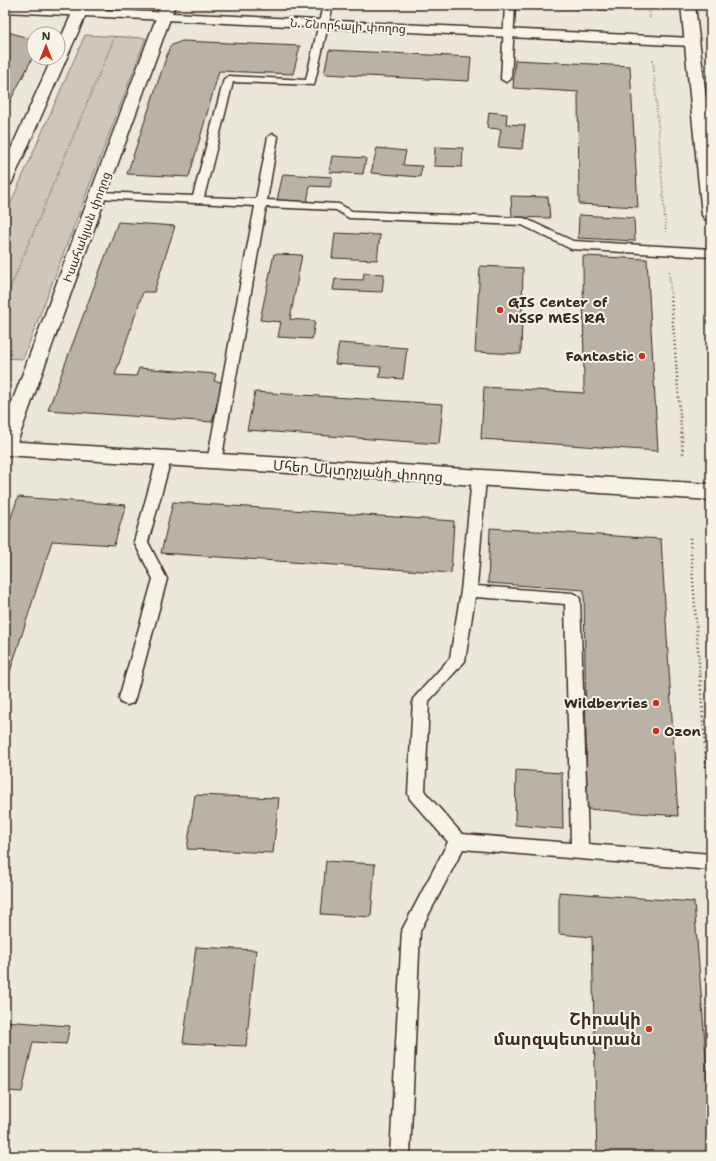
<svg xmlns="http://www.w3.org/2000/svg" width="716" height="1161" font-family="'Shantell Sans','Noto Sans Armenian',sans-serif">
  <rect width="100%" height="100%" fill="#ece7dc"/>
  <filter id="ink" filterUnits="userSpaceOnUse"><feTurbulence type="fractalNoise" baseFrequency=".025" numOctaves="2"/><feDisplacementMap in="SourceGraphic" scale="8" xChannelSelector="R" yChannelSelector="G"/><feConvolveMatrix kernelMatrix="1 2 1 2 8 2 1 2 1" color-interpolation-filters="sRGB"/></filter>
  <g filter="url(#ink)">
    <path fill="#cec8bc" stroke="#84796d" d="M85,35L146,38L23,359L5,358V216Z"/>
    <g fill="#bab2a7" stroke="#3b2a1e">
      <path d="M521,5H626V11L521,6Z"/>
      <path d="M5,31L34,40V55L5,111Z"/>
      <path d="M182,41L300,46L293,74L219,71L189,177L127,174L170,46Z"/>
      <path d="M329,50L471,57L469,81L324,74Z"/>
      <path d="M515,60L630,66L638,207L579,204L578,92L513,88Z"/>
      <path d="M489,112L507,114L506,124L525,125L522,149L498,147L501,129L487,128Z"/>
      <path d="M435,147L463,148L462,167L434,166Z"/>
      <path d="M377,148L406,151L403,165L422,166L420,177L371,173Z"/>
      <path d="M332,156L366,158L363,174L329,172Z"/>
      <path d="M283,174L332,177L330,187L310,186L307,202L277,200Z"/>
      <path d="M511,196L548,197L550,218L512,217Z"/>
      <path d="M579,215L634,218L635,241L578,238Z"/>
      <path d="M118,222L175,226L154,292H143L115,375L136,376L139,368L216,374L214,381L223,382L212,422L48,410Z"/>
      <path d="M335,233L380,235L377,260L332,258Z"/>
      <path d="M274,254L302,255L290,319L315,321L312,339L278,337L281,322L260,320Z"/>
      <path d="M583,256L647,259L658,451L481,439L484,387L584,393Z"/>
      <path d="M480,266L523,268L521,354L475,352Z"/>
      <path d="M364,273L384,274L382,292L333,290L335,279L363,280Z"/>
      <path d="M339,343L407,348L403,379L379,377L381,367L335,364Z"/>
      <path d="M255,392L443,404L439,444L247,430Z"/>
      <path d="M18,497L126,505L114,545L52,541L5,687V535Z"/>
      <path d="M173,502L454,521L451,573L161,553Z"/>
      <path d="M490,528L661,539L678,816L587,809L584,590L488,583Z"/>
      <path d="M516,770L562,773L563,829L515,825Z"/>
      <path d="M195,795L279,798L273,853L187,849Z"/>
      <path d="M326,861L375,864L371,917L321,914Z"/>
      <path d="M559,892L694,902L711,1121V1156H597L592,937L559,934Z"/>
      <path d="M196,947L256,950L246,1046L183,1043Z"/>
      <path d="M5,1021L70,1026L66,1044L33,1042L22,1092L7,1091L5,1100Z"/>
    </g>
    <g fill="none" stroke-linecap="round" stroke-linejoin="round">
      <g stroke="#3b2a1e" stroke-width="3">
        <g id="lane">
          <path d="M323,5H333L314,85L233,82L204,197L256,199L268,137L273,134L278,137L267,200L339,204L352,211L524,218L573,241L711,249V257L571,249L522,225L349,218L336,210L266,207L221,462L219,466L214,467L209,466L207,462L255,206L99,198L93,195L99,192L193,196L224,79L229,76L306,80Z"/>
          <path d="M505,5H515L511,79L506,82L501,79Z"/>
          <path d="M164,454L169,456L171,459L148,542L167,579L135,698L133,703L127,705L121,703L119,698L153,579L134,542L157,459L159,456Z"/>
          <path d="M479,473L484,474L486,478L477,586L572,593L577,595L580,599L588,844L711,854V870L463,849L420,931L410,1156H390L402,930L448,842L410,799L408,794L413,699L450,658L461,591L472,478L474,474ZM475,597L565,604L571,843L462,834L425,792L429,701L465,661Z"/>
        </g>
      </g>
      <g stroke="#3b2a1e" stroke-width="3">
        <g id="street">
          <path d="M5,5L692,38L697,39L699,42L697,45L692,46L5,12Z"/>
          <path d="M5,441L711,484V500L5,455Z"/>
        </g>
      </g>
      <g stroke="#3b2a1e" stroke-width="3">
        <g id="secondary">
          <path d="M76,5H90L13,180L11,184L5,185V162L52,58H58V44Z"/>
          <path d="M161,5H175L15,448L12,453L5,455V421Z"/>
        </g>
      </g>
      <g stroke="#3b2a1e" stroke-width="3">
        <path id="highway" d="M681,5H695L711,141V220L705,219L702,215Z"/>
      </g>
      <g stroke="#3b2a1e" stroke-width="2" stroke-dasharray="0.5 2" stroke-linecap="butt">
        <path d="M649,5L650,20"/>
        <path d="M653,59L666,232"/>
        <path d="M669,271L671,298"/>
        <path d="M6,298L115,36"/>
      </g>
      <g stroke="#3b2a1e" stroke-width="2.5" stroke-dasharray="1 3" stroke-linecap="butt">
        <path d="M671,297L683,454"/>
        <path d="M5,300L6,297"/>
        <path d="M690,538L700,677"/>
      </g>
      <path stroke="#3b2a1e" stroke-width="3" stroke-dasharray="1 3.5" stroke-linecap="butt" d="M700,676L711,828"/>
      <use href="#lane" fill="#f7f3e8" fill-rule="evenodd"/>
      <use href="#street" fill="#f7f3e8" fill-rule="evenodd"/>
      <use href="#secondary" fill="#f7f3e8" fill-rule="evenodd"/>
      <use href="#highway" fill="#f7f3e8" fill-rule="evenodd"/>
    </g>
  </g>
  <g fill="#c8321e" stroke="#f7f3e8" stroke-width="1.5">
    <circle cx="500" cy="310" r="4"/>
    <circle cx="642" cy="356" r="4"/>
    <circle cx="656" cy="703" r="4"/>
    <circle cx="656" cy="731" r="4"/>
    <circle cx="649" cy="1029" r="4"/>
  </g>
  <g text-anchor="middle" stroke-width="4" stroke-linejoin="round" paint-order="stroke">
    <g font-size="12" fill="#3b2a1e" stroke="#f7f3e8">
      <text transform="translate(348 26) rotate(3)" y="4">Ն. Շնորհալի փողոց</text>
      <text transform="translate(87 227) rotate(-70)" y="4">Իսահակյան փողոց</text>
    </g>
    <g font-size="14" font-weight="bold" fill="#3b2a1e" stroke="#f7f3e8" text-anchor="start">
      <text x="508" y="307">GIS Center of<tspan x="508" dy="16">NSSP MES RA</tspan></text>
      <text x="634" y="361" text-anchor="end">Fantastic</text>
      <text x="648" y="708" text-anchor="end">Wildberries</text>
      <text x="664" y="736">Ozon</text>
    </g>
    <g font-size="14" fill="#3b2a1e" stroke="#f7f3e8">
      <text transform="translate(358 471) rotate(4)" y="5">Մհեր Մկտրչյանի փողոց</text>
    </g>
    <g font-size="17" font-weight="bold" fill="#3b2a1e" stroke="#f7f3e8" text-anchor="end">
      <text x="641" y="1025">Շիրակի<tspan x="641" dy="20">մարզպետարան</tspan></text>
    </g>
  </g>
  <rect width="716" height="1161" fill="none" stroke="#f7f3e8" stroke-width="20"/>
  <rect x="10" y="10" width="696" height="1141" fill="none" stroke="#3b2a1e" stroke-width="1.5" filter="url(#ink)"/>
  <g transform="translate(46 46)"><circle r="19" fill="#f7f3e8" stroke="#aca397"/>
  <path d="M0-3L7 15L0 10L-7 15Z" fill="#c8321e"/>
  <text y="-6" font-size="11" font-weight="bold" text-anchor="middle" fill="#3b2a1e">N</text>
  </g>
</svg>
